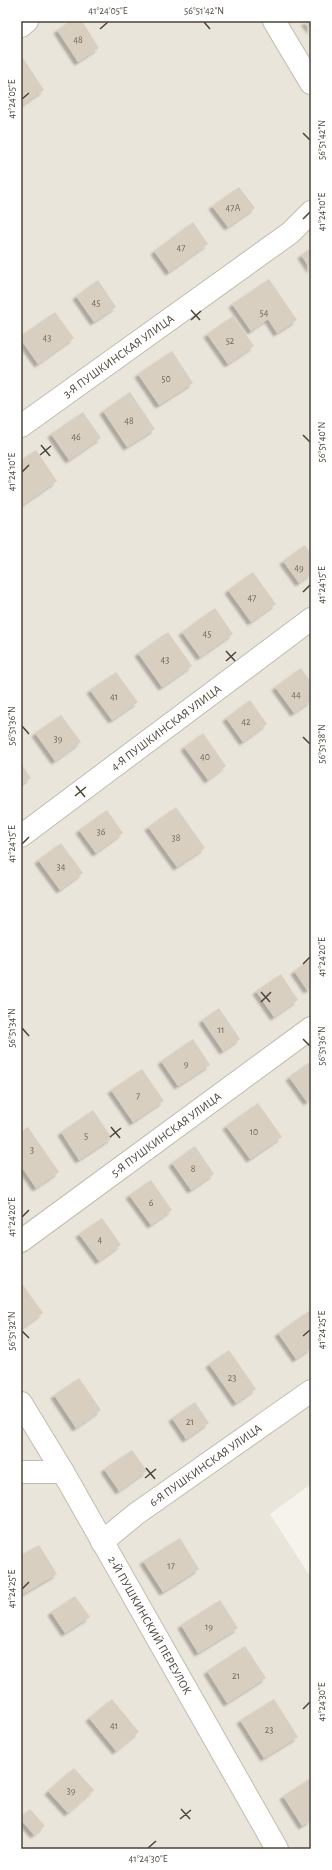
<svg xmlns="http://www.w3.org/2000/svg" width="332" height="1870" font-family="'Alegreya Sans',sans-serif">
  <defs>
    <filter id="shadow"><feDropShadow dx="-3.5" dy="3.5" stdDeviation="1" flood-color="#0004"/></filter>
  </defs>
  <rect width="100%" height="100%" fill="#f6f3ec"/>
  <path fill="#eae5da" d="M21,21H311V1484L270,1514L311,1578V1849H21Z"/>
  <g fill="#d8cfc1" filter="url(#shadow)">
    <path d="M70,21H82L99,48L78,62L57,30Z"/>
    <path d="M304,21H311V31Z"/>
    <path d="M23,58L44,90L21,106V59Z"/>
    <path d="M239,187L255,208L228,227L212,206Z"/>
    <path d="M193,222L208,244L169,272L154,251Z"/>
    <path d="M311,248V270L301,255Z"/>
    <path d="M269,279L297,320L277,333L268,319L251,331L232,304Z"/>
    <path d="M98,280L116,307L94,322L76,296Z"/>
    <path d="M55,312L74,338L38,364L21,340V336Z"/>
    <path d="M233,316L254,346L228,364L207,334Z"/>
    <path d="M172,351L193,383L159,405L138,374Z"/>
    <path d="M130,392L155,429L127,447L103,411Z"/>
    <path d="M83,412L101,438L69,460L51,434Z"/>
    <path d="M36,450L57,481L21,506V460Z"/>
    <path d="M305,545L311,554V574L299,583L283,561Z"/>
    <path d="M253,572L276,604L251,622L228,590Z"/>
    <path d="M215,608L233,634L200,657L182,632Z"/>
    <path d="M168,632L192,666L162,687L138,653Z"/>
    <path d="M301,668L311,682V701L294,713L275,687Z"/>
    <path d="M116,672L138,702L112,720L90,690Z"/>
    <path d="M250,700L267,724L243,742L226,718Z"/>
    <path d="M61,715L81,742L55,761L35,733Z"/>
    <path d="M203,733L226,766L208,780L184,747Z"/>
    <path d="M21,764L31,778L21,785Z"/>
    <path d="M176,807L205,848L177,867L148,827Z"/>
    <path d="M107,810L123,833L96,853L79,830Z"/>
    <path d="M61,843L83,873L60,890L38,860Z"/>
    <path d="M311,959V988L307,990L294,971Z"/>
    <path d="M281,974L298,1000L274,1017L256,991Z"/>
    <path d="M219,1008L240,1039L223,1051L202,1020Z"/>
    <path d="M193,1039L210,1065L178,1086L161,1061Z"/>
    <path d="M311,1061V1099L307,1102L289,1077Z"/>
    <path d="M142,1069L164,1101L133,1122L111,1090Z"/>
    <path d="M258,1103L282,1137L250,1159L226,1126Z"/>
    <path d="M93,1110L112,1138L79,1160L61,1132Z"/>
    <path d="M28,1127L59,1172L36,1188L21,1166V1132Z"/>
    <path d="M195,1146L214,1174L191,1190L172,1163Z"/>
    <path d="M151,1180L172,1210L151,1225L129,1195Z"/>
    <path d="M102,1218L121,1245L99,1261L79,1234Z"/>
    <path d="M21,1282L43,1313L21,1329Z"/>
    <path d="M309,1311L311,1315V1348L296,1359L278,1333Z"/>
    <path d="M229,1350L256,1389L236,1403L209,1364Z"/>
    <path d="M79,1378L101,1410L76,1428L54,1395Z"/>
    <path d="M195,1402L209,1423L186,1439L172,1418Z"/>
    <path d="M132,1450L147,1471L119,1491L104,1469Z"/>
    <path d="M180,1538L199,1569L163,1592L143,1561Z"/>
    <path d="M39,1545L57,1574L23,1594L21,1590V1555Z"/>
    <path d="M75,1596L90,1617L65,1633L51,1612Z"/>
    <path d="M220,1600L238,1628L198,1653L181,1625Z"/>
    <path d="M245,1646L266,1678L227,1703L207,1671Z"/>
    <path d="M112,1699L139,1732L116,1751L89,1718Z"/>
    <path d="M274,1699L298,1737L264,1758L240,1720Z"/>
    <path d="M74,1768L94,1790L68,1813L48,1791Z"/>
    <path d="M311,1778V1820L302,1826L283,1796Z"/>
    <path d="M30,1809L45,1826L34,1835L21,1820V1817Z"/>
  </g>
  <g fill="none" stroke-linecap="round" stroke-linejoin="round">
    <g stroke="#c2bbae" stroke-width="24">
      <g id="minor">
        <path d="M274,21L311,83"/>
        <path d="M21,26L27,21"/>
        <path id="s1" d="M21,426L290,233L311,212"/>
        <path id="s2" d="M21,836L311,619"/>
        <path id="s3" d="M21,1241L311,1028"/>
        <path id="s4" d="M21,1403L63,1472L277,1849"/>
        <path d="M21,1472H63"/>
        <path id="s5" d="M102,1542L136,1514L311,1391"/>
      </g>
    </g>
    <use href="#minor" stroke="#fff" stroke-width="22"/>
  </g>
  <path fill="none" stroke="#4b4439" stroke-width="1.5" d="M204,22L210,29M100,29L108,22M22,99L29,93M303,133L310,140M303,219L310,212M191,310L200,320M191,320L201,311M303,435L310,442M41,445L50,456M40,455L51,446M22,472L29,465M303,592L310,585M226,651L235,661M226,661L236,652M22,726L29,734M303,737L310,744M76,786L85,797M75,796L86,787M22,844L29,837M303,964L310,957M261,992L270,1002M261,1002L271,992M22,1028L29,1036M303,1039L310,1046M111,1127L120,1138M110,1137L121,1128M22,1217L29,1210M22,1331L29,1338M303,1336L310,1330M146,1468L155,1479M145,1478L156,1469M22,1589L29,1582M303,1709L310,1702M181,1809L190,1819M180,1819L191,1810M148,1848L156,1841"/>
  <g text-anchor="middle" stroke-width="4" stroke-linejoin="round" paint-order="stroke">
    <g font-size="10" fill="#6e675b">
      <text x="78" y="43">48</text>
      <text x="233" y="211">47А</text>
      <text x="181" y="251">47</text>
      <text x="96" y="306">45</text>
      <text x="264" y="316">54</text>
      <text x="47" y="341">43</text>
      <text x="230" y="344">52</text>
      <text x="166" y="382">50</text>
      <text x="129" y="424">48</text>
      <text x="76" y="440">46</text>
      <text x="299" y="571">49</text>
      <text x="252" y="601">47</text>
      <text x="207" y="637">45</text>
      <text x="165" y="663">43</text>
      <text x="296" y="698">44</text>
      <text x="114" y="700">41</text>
      <text x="246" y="725">42</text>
      <text x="58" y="742">39</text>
      <text x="205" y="760">40</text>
      <text x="101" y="835">36</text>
      <text x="176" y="841">38</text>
      <text x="61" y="870">34</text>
      <text x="221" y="1033">11</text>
      <text x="186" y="1067">9</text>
      <text x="138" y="1099">7</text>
      <text x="254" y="1135">10</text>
      <text x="86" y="1139">5</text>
      <text x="32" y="1153">3</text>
      <text x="193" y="1172">8</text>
      <text x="151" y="1206">6</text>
      <text x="100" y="1243">4</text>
      <text x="232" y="1381">23</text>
      <text x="190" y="1425">21</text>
      <text x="171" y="1569">17</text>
      <text x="209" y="1630">19</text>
      <text x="236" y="1679">21</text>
      <text x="114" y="1729">41</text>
      <text x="269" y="1733">23</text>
      <text x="71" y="1794">39</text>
    </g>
    <g font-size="12" fill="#4b4439" stroke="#fff">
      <text dy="4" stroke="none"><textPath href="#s1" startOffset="120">3-Я ПУШКИНСКАЯ УЛИЦА</textPath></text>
      <text dy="4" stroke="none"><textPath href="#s2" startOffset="181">4-Я ПУШКИНСКАЯ УЛИЦА</textPath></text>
      <text dy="4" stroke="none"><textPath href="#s3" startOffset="180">5-Я ПУШКИНСКАЯ УЛИЦА</textPath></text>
      <text dy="4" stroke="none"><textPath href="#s5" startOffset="129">6-Я ПУШКИНСКАЯ УЛИЦА</textPath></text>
      <text dy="4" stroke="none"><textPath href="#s4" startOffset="257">2-Й ПУШКИНСКИЙ ПЕРЕУЛОК</textPath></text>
    </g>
  </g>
  <rect width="332" height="1870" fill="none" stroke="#ffffff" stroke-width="44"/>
  <rect x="22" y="22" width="288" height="1826" fill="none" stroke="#4b4439" stroke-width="1.5"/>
  <g font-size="10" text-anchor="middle" fill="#4b4439">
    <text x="108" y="14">41°24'05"E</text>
    <text x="204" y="14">56°51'42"N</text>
    <text transform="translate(11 99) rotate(-90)" y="4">41°24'05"E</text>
    <text transform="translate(321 140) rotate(-90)" y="4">56°51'42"N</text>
    <text transform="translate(321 212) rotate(-90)" y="4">41°24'10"E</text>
    <text transform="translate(321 442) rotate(-90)" y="4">56°51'40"N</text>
    <text transform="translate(11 472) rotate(-90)" y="4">41°24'10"E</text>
    <text transform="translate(321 585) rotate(-90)" y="4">41°24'15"E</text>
    <text transform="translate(11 726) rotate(-90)" y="4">56°51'36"N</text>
    <text transform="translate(321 744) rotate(-90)" y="4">56°51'38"N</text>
    <text transform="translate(11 844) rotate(-90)" y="4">41°24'15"E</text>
    <text transform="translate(321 957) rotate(-90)" y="4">41°24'20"E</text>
    <text transform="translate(11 1028) rotate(-90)" y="4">56°51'34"N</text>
    <text transform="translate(321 1046) rotate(-90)" y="4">56°51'36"N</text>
    <text transform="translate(11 1217) rotate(-90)" y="4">41°24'20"E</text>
    <text transform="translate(321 1330) rotate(-90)" y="4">41°24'25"E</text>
    <text transform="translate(11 1331) rotate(-90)" y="4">56°51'32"N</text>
    <text transform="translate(11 1589) rotate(-90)" y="4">41°24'25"E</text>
    <text transform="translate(321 1702) rotate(-90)" y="4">41°24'30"E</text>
    <text x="148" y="1862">41°24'30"E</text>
  </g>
</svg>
